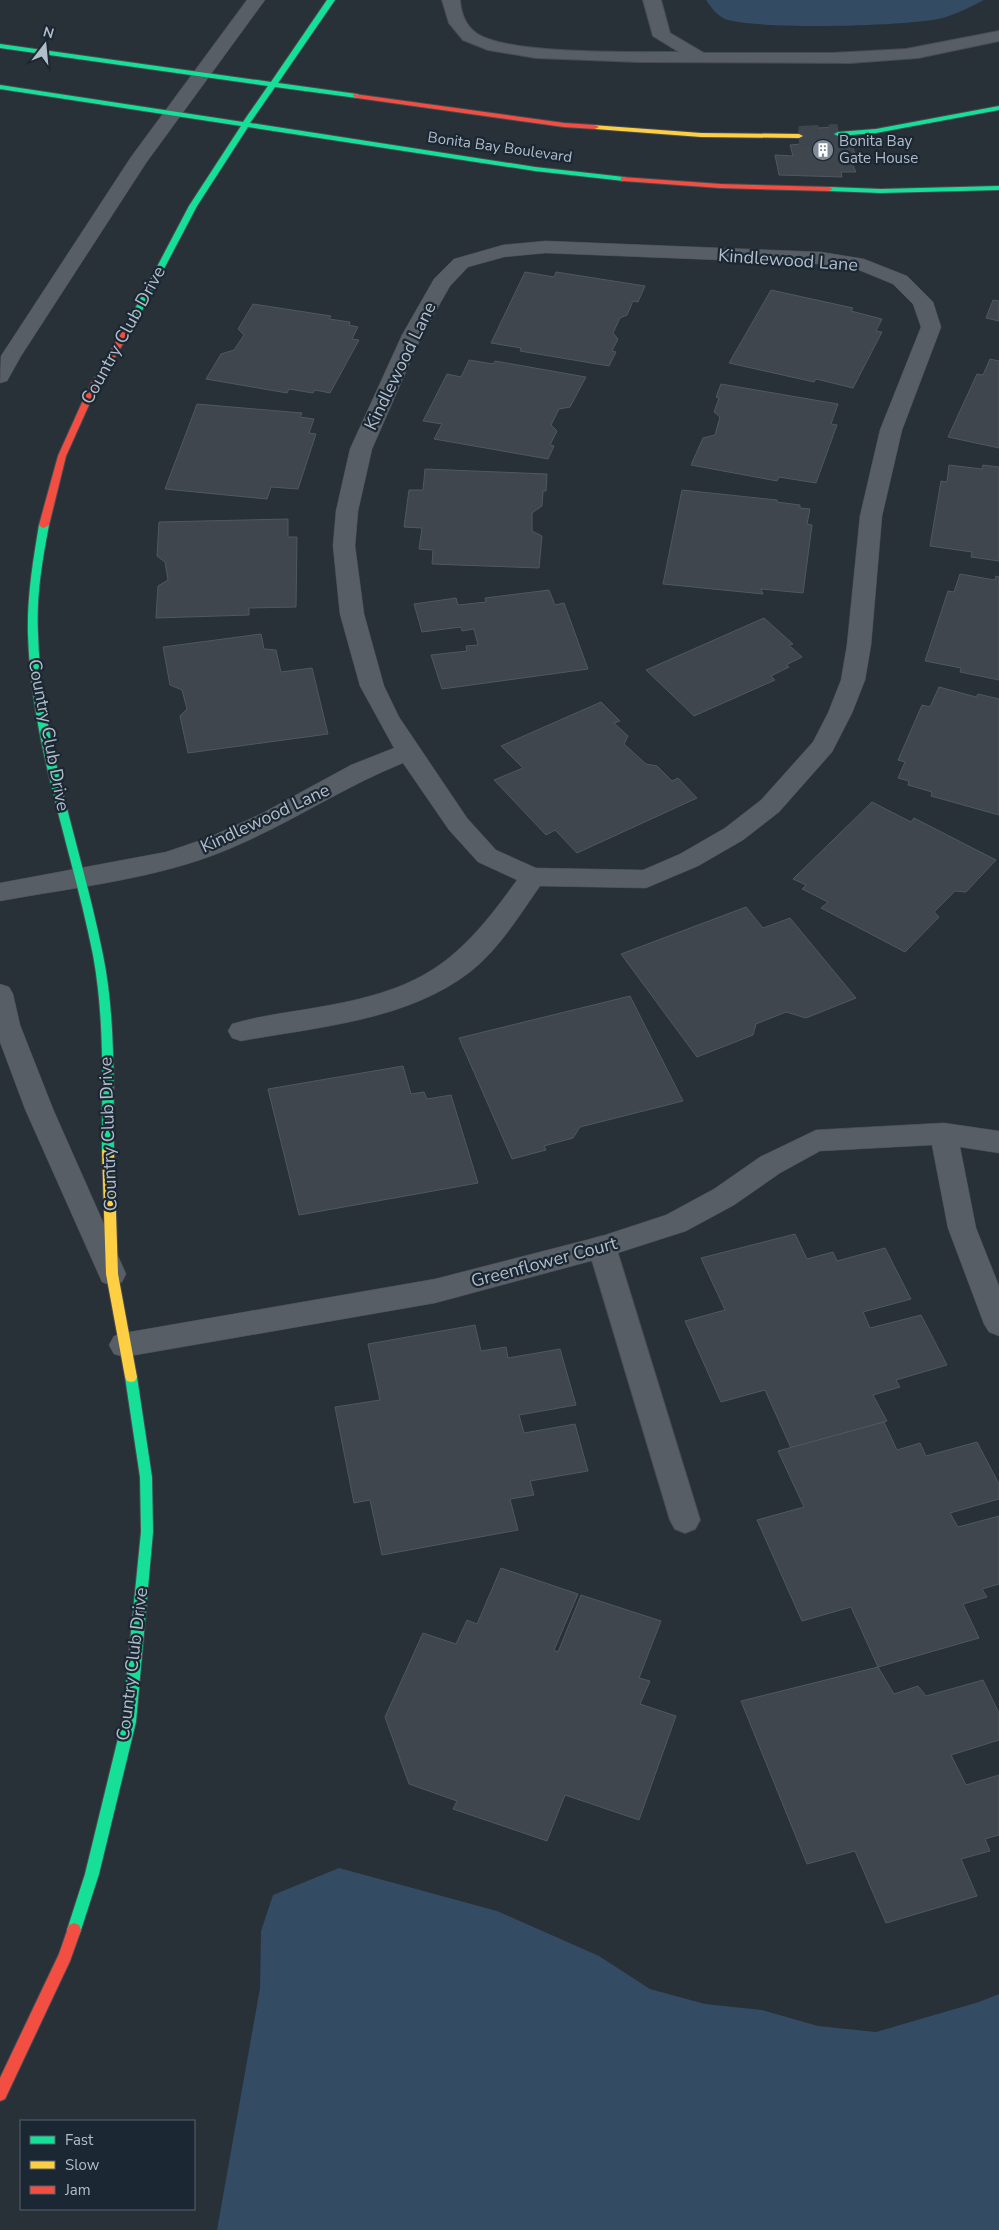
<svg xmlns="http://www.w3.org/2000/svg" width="999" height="2230" font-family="'Nunito Sans',sans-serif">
  <rect width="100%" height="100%" fill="#283038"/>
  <g fill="#334b63">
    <path d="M706,0H984C972,6 959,13 946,17C915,27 754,30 725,19C716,15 711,7 706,0Z"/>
    <path d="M339,1868L497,1911L599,1956L650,1989L705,2004L762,2010L818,2026L876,2032L979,2002L999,1994V2230H217L260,1988L261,1931L273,1895Z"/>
  </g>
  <g fill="#3f464e" stroke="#50585f">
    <path d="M837,127L840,142L852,143L856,159H850L856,172H841L842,177L779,175L775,155L793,156L790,145L800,144L799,129Z"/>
    <path d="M525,272L554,277L556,272L645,286L638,302L633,301L627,315L620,318L613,333L618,339L612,351L616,352L609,366L520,351L521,348L491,343Z"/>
    <path d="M771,290L853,308L851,311L882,319L876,331L882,332L853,388L816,379L814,382L729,363Z"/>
    <path d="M993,300L999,301V321L986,318Z"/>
    <path d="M253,304L331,316L329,319L350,322L349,325L358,327L352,339L359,340L330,393L315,390L313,393L289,389L287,393L206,379L221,354L234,350L244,335L238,329Z"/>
    <path d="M990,359L999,361V448L948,437L977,374L983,375Z"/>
    <path d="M469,360L493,364L495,361L586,377L570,407L559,409L551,425L557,431L550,445L554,446L548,459L434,439L442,424L423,421L447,374L461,377Z"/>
    <path d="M721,384L838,404L831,424L837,425L816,483L779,477L777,481L691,465L703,438L715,435L720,417L714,412L719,398L716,397Z"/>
    <path d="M197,404L302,413L300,417L314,419L309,433L316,434L298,489L271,487L267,499L165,489Z"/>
    <path d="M949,465L982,469L983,465L999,467V561L971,557L972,552L930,546L941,481L947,482Z"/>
    <path d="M425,469L547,474L546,491H543L542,506L532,513V531L542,536L539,568L432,564L433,550L419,549L422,528L404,527L409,490H423Z"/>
    <path d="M682,490L777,500V502L800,505V508L810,509L807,524L812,525L803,593L761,589L763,594L663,584Z"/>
    <path d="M288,519V537H297L296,607L249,608V615L156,618L158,586L168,580L165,562L157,556L159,522Z"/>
    <path d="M960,574L995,580L996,576L999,577V680L960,672L961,668L925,661L948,591L954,592Z"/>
    <path d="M549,590L555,605L564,603L588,669L442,689L431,655L467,651L466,646L478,645L474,629L462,631L461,627L422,632L414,604L456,598L458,605L486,602L485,598Z"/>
    <path d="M764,618L793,644L789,645L802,657L786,665L789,667L771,676L775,680L694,716L646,670Z"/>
    <path d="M261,634L264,649L276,650L281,672L312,668L328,734L188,753L180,716L187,709L182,690L170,685L163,647Z"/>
    <path d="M939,687L976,697L978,694L999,699V815L931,796L932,792L908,785L909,781L898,778L905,762L898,760L922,705L930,707Z"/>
    <path d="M601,702L620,721L614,723L628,736L624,744L646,764L657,766L672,781L678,778L697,798L577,853L555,830L546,835L494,780L523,768L501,746Z"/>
    <path d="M872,802L911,822L914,818L996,860L966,892L955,891L934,912L939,917L905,952L821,908L828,902L802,889L806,885L793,879Z"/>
    <path d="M746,907L763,928L790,918L856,998L806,1018L786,1012L756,1024L753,1035L697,1057L621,954Z"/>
    <path d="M630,996L683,1101L580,1127L573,1138L544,1146L546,1150L512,1159L459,1038Z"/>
    <path d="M403,1066L411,1094L424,1092L427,1099L451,1095L478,1183L299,1215L268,1089Z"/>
    <path d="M795,1234L807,1259L833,1252L837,1261L885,1248L911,1299L863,1312L870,1328L921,1315L947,1365L896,1380L900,1387L873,1395L887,1421L791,1448L765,1390L721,1402L685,1321L725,1310L701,1258Z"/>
    <path d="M475,1325L481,1351L506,1347L508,1358L560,1349L576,1405L519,1415L524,1433L575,1424L588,1471L530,1481L534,1495L510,1499L518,1530L382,1555L370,1500L354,1503L335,1407L380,1400L368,1344Z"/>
    <path d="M884,1422L897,1450L920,1443L926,1456L977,1442L999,1484V1499L950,1513L958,1527L999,1516V1584L982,1589L987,1597L963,1604L979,1638L878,1667L851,1607L802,1621L757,1520L804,1507L778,1451Z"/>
    <path d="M501,1568L578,1594L554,1650L558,1652L581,1595L661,1621L639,1678L650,1681L640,1704L676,1716L639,1820L565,1795L547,1841L453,1809L457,1801L409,1784L385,1717L423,1633L456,1644L467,1620L477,1624Z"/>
    <path d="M878,1667L894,1694L918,1686L926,1696L983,1680L999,1713V1740L951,1755L966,1785L999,1775V1835L985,1839L990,1851L961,1859L977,1896L886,1923L855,1851L807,1864L741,1701Z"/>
  </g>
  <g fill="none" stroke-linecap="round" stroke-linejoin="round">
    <path stroke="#3d454e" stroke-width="20" stroke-dasharray="20 10" stroke-linecap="butt" d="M799,136L838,134"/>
    <g stroke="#474c52" stroke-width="2">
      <g id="lane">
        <path d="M442,0H460C461,13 465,25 476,33C507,55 637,52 679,52L653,36L643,0H661L670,33L704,53H832L906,49L999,31V41L918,58L850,63L639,62L536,58L488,50L463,40L449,23Z"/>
        <path d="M602,1236L612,1239L616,1247L700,1520L695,1529L685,1533L675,1529L670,1520L588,1247L592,1239Z"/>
      </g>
    </g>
    <g stroke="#474c52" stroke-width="1">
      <g id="street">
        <path d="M247,0H265L146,163L21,356L7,381L0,383L1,356L131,157Z"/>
        <path d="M546,241L821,252L864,259L907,276L933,302L941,327L902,430L882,516L871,645L865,680L852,713L832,752L779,812L743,840L698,866L646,888L540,886C519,916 499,949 470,972C406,1021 317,1027 241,1041L232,1038L228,1031L232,1024C261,1015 294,1012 325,1006C425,988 458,962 517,880L478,862L449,830L403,763C343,787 289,824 229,849C158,879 76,887 0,901V883L166,852L210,837L261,814L351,765L394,748L360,686L340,614L333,546L336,511L350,449L402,335L434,279L454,259L503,245ZM546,253L821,264L859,270L893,284L913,304L921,327L880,430L860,516L847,645L841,680L828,713L813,742L761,800L725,828L680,854L643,870L536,868L496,850L467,818L399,717L384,686L364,614L355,546L358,511L372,449L422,335L450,286L468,267L504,257Z"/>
        <path d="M0,984L9,987L13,994L20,1025L53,1109L126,1274L122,1282L112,1286L102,1282L25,1109L0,1042Z"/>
        <path d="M944,1123L999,1131V1153L960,1147L976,1228L999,1286V1336L989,1332L984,1324L948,1228L932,1145L820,1151L780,1173L734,1205L686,1231L602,1258L435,1303L124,1357L114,1354L109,1345L114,1336L124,1333L435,1279L602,1236L666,1215L714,1189L760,1157L816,1130Z"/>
      </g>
    </g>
    <g stroke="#474c52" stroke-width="2">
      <g id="fast">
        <path d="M327,0H335L278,83L357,94L361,96L357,98L275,87L250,123L535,167L624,177L628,179L624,181L535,171L248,127L197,206L136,322L132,325L129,324L128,322L189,206L241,126L0,89V85L243,122L268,86L0,48V44L271,82Z"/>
        <path d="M999,106V110L876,133L838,136L834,134L838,132L876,129Z"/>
        <path d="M999,186V190L881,193L829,191L825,189L829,187L881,189Z"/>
        <path d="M44,522L49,525C42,561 36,597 38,634C41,744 82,848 103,955C116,1019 113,1086 114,1151L112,1154H104L102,1151C102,1086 105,1020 93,955C72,848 31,744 28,634C27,597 33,561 39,525Z"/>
        <path d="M131,1372L135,1373L137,1377L152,1477L153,1532L136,1722L99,1874L81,1930L79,1935L74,1937L69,1935L67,1930L85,1874L122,1722L141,1532L140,1477L125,1377L127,1373Z"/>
      </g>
    </g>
    <g stroke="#474c52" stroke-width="2">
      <g id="slow">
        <path d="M592,125L701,133L799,134L803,136L799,138L701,137L595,129L591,127Z"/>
        <path d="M108,1147L112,1148L114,1151L118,1274L137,1377L135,1381L131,1382L127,1381L125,1377L106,1274L102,1151L104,1148Z"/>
      </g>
    </g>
    <g stroke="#474c52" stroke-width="2">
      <g id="jam">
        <path d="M354,94L564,123L595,125L599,127L595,129L564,127L357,98L353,96Z"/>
        <path d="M621,177L720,184L829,187L833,189L829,191L720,188L624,181H621Z"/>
        <path d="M132,319L136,322L97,387L66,456L49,525L44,528L41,527L39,525L58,456L89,387L128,322Z"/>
        <path d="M74,1923L79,1925L81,1930L70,1961L5,2099L0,2101V2078L59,1954L69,1925Z"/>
      </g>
    </g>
    <use href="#lane" fill="#585e65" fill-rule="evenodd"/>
    <use href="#street" fill="#585e65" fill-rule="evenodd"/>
    <use href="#fast" fill="#16e098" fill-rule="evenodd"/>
    <use href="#slow" fill="#ffcf43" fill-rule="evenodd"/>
    <use href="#jam" fill="#f24e42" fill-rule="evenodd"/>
  </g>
  <defs>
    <g id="building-disc" transform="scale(1.125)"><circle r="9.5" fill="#818c96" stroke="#1b2733"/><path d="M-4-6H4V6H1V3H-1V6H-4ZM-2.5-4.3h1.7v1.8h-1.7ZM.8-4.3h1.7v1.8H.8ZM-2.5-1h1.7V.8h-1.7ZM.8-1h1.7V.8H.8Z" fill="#fff"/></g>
  </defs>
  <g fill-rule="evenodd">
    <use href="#building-disc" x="823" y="150"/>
  </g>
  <g text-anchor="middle" stroke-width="4.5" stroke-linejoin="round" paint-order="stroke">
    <g font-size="15" fill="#b1bdc9" stroke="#1b2733" text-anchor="start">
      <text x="839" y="146">Bonita Bay<tspan x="839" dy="17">Gate House</tspan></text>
    </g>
    <g font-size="15" fill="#b1bdc9" stroke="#1b2733">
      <text transform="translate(500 147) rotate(8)" y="5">Bonita Bay Boulevard</text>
    </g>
    <g font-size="18" fill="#b1bdc9" stroke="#1b2733">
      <text transform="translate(788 260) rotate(4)" y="6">Kindlewood Lane</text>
      <text transform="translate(123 335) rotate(-61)" y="6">Country Club Drive</text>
      <text transform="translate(400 366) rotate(-64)" y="6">Kindlewood Lane</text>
      <text transform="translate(49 735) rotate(79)" y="6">Country Club Drive</text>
      <text transform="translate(265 818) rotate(-25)" y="6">Kindlewood Lane</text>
      <text transform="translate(108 1134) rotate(-92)" y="6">Country Club Drive</text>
      <text transform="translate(544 1262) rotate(-15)" y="6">Greenflower Court</text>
      <text transform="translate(132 1664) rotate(-83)" y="6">Country Club Drive</text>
    </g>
  </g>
  <rect x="20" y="2120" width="175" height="90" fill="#1b2733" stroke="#57636f"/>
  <rect x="30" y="2136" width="25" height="8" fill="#16e098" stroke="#57636f"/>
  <text x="65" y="2145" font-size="15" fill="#b1bdc9">Fast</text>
  <rect x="30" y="2161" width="25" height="8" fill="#ffcf43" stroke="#57636f"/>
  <text x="65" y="2170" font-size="15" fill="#b1bdc9">Slow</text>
  <rect x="30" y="2186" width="25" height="8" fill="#f24e42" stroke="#57636f"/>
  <text x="65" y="2195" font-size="15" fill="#b1bdc9">Jam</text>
  <g transform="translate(45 45) rotate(16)" stroke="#1b2733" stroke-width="4" paint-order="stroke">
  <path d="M0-4L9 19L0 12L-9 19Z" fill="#b1bdc9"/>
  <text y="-8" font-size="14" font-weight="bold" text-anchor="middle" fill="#b1bdc9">N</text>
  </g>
</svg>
